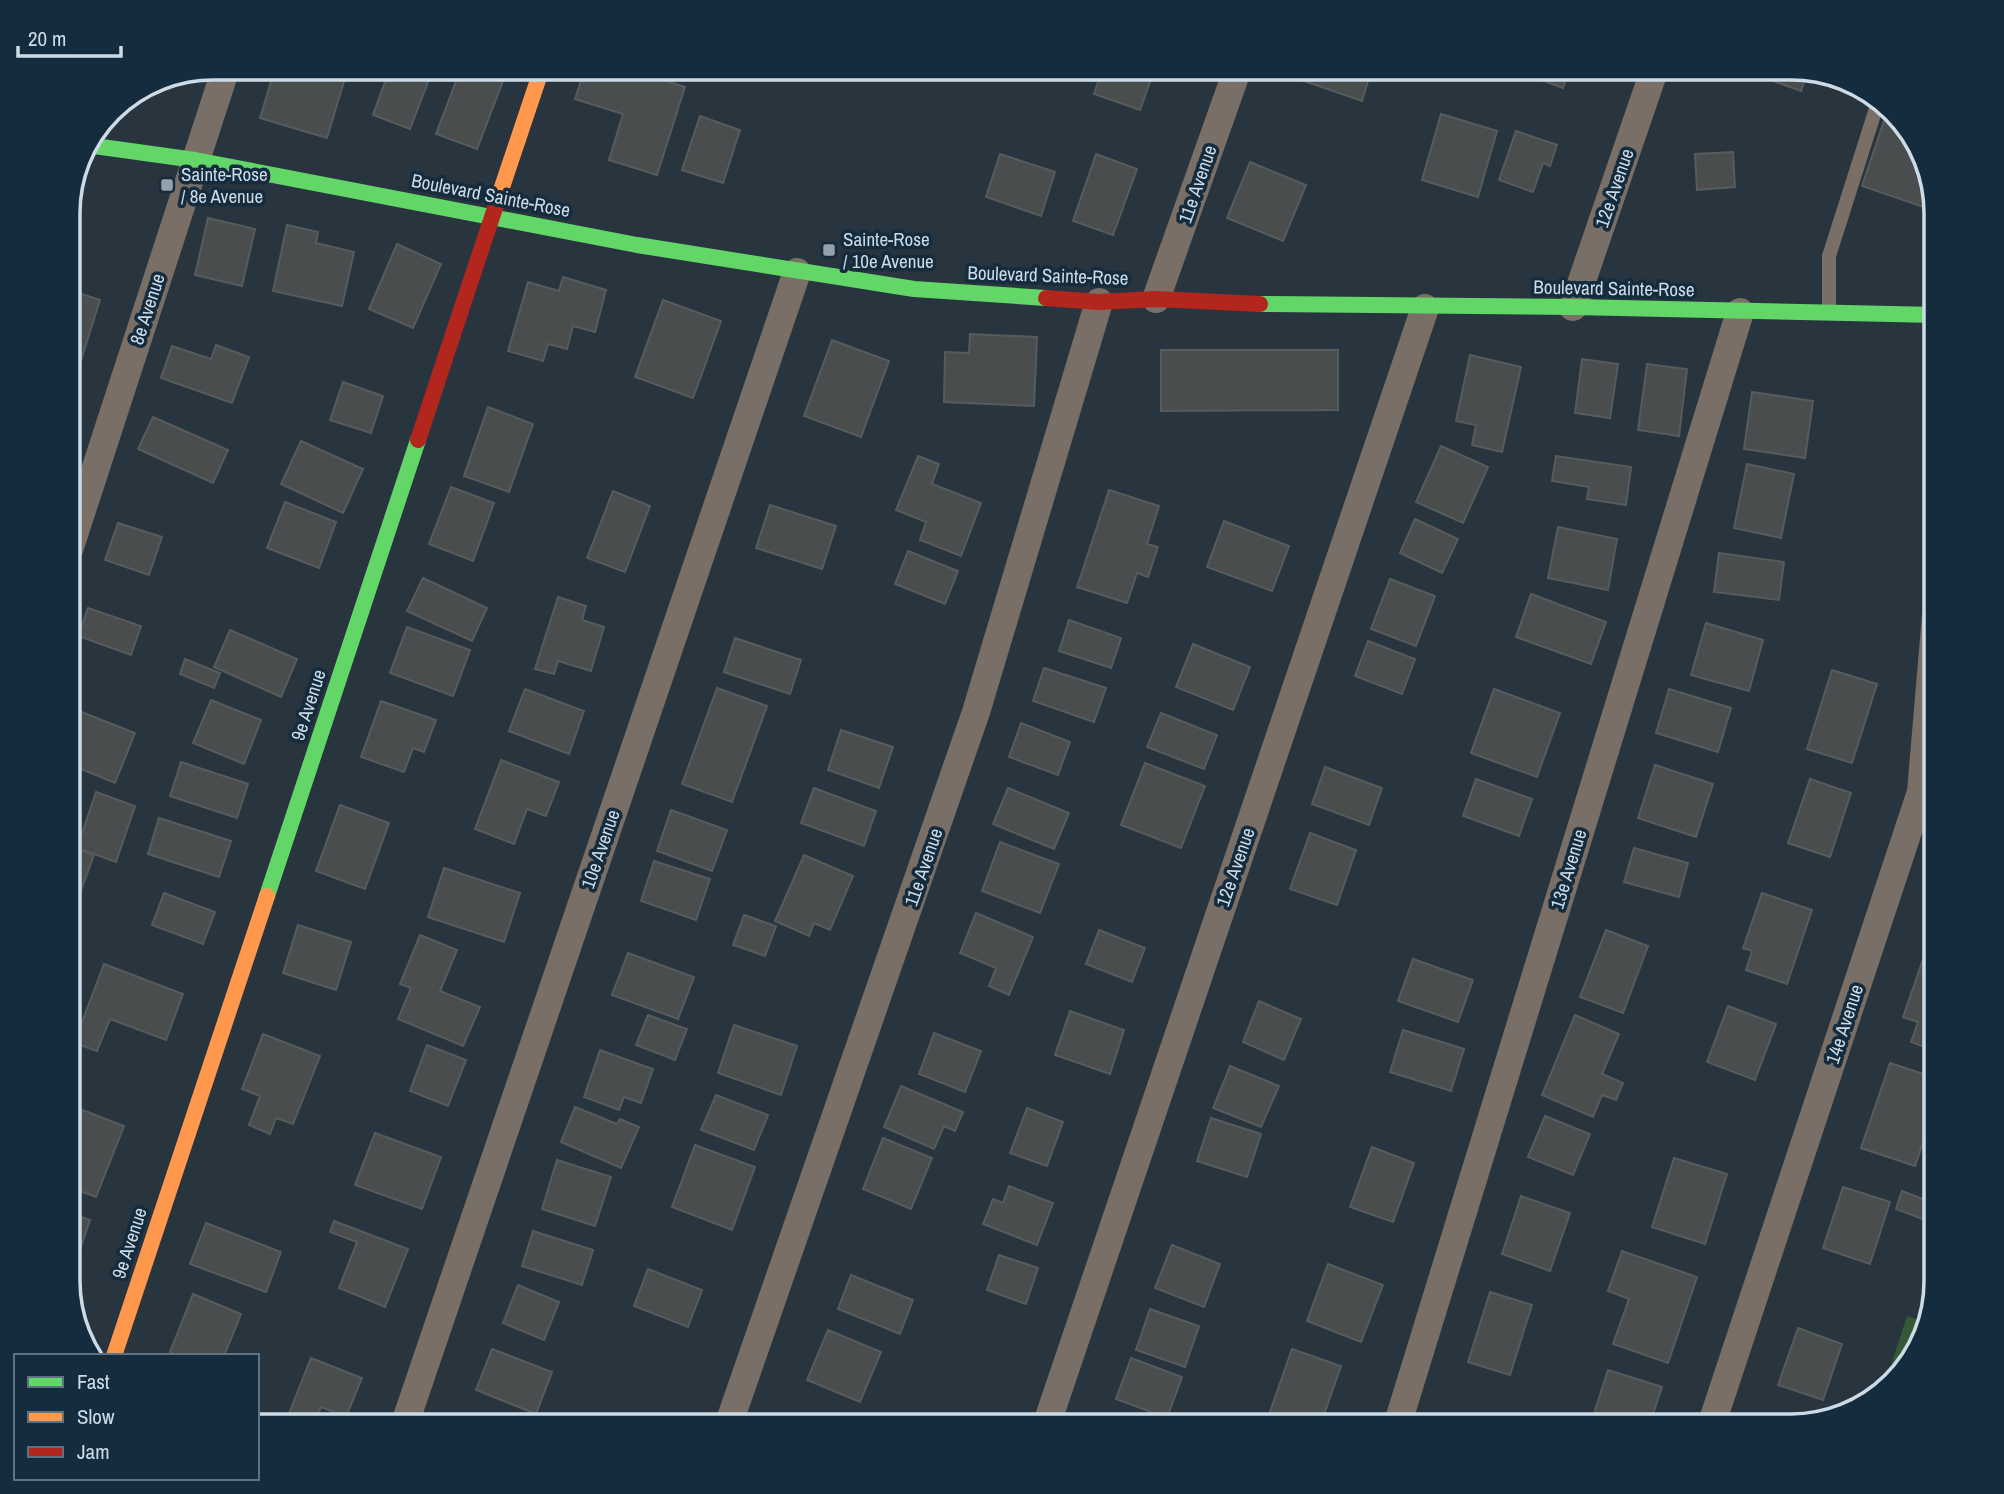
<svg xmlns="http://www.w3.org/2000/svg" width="2004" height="1494" font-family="'Archivo Narrow',sans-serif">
  <rect width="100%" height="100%" fill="#28353f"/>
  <path fill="#355936" d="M1907,1316L1922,1321L1905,1369L1884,1387Z"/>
  <g fill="#4a4d4e" stroke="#585b5c" stroke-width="2">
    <path d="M275,68H348L327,138L260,118Z"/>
    <path d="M390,68L433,69L410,129L373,115Z"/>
    <path d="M461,68H468L503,81L477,149L436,134Z"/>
    <path d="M585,68H625L685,87L657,175L609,160L623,114L575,99Z"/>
    <path d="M1103,68H1155L1140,110L1094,94Z"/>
    <path d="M1302,68H1372L1362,101L1298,79Z"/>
    <path d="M1509,68H1570L1563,88Z"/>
    <path d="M1738,68H1791L1823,79L1807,74L1801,91Z"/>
    <path d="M1888,109L1921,150L1935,211L1862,186Z"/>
    <path d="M1441,114L1497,131L1478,197L1422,180Z"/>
    <path d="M700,116L740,130L723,183L682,170Z"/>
    <path d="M1516,131L1557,145L1550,166L1543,163L1533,192L1499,180Z"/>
    <path d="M1733,152L1735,187L1697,190L1695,154Z"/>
    <path d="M1000,154L1055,172L1041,216L986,197Z"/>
    <path d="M1096,154L1137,169L1113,235L1073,221Z"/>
    <path d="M1250,162L1306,185L1283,241L1227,218Z"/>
    <path d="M208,218L255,229L242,286L195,275Z"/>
    <path d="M287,225L318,232L316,243L354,252L342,306L273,291Z"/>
    <path d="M397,244L441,264L413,328L369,309Z"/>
    <path d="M563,277L606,290L595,332L573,326L567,349L548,344L543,361L508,351L528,282L559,291Z"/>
    <path d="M69,290L100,300L71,392H69Z"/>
    <path d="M663,300L721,321L693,398L635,377Z"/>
    <path d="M970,334L1037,337L1034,406L944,402L945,352L969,353Z"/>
    <path d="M832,340L889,361L861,437L804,416Z"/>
    <path d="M216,345L249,357L232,403L161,378L172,346L211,359Z"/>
    <path d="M1161,350H1338V410L1161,411Z"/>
    <path d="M1470,355L1521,367L1502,452L1472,445L1476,425L1456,421Z"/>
    <path d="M1582,359L1618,364L1610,418L1575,413Z"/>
    <path d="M1647,364L1687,369L1679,436L1638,430Z"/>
    <path d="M343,382L383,396L371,433L330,420Z"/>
    <path d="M1752,392L1813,401L1805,458L1744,449Z"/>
    <path d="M488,407L533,424L509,492L464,476Z"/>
    <path d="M153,417L228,450L213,483L138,449Z"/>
    <path d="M301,441L363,469L343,513L281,484Z"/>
    <path d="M1441,446L1488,467L1463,523L1416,502Z"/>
    <path d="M918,456L939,464L932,484L981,503L961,556L920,540L926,522L896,510Z"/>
    <path d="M1556,456L1631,467L1626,505L1587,499L1589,487L1552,481Z"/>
    <path d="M1747,464L1794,474L1781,538L1734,528Z"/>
    <path d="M451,487L494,503L473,561L429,544Z"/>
    <path d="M1109,490L1159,506L1147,544L1158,547L1148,577L1137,573L1127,603L1077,587Z"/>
    <path d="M613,491L650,506L625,572L587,558Z"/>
    <path d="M285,502L336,522L319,568L267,548Z"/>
    <path d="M770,505L836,526L822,569L756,548Z"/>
    <path d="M1415,519L1458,539L1442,573L1400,553Z"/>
    <path d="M1224,521L1289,546L1272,591L1207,567Z"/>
    <path d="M118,523L162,537L149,575L105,560Z"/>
    <path d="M1558,527L1617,539L1608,590L1548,578Z"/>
    <path d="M908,551L958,571L945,604L895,584Z"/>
    <path d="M1719,553L1784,562L1779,600L1714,592Z"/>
    <path d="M423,578L487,608L472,641L407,611Z"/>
    <path d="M1390,579L1435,596L1416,646L1371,629Z"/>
    <path d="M1531,594L1606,622L1591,664L1516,637Z"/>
    <path d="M558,597L586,606L582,620L604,627L591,671L558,661L554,674L535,669Z"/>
    <path d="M88,608L141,626L131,655L78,636Z"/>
    <path d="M1069,620L1121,638L1111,668L1059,651Z"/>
    <path d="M1706,623L1763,640L1749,691L1691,675Z"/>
    <path d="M407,627L470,650L453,696L390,673Z"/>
    <path d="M230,630L297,659L281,697L214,667Z"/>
    <path d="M735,638L801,660L790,694L724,672Z"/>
    <path d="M1368,641L1415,659L1402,694L1355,676Z"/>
    <path d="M1193,644L1250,667L1233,710L1176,687Z"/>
    <path d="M185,659L220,673L214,688L180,674Z"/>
    <path d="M1044,668L1106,688L1094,722L1033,701Z"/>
    <path d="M1832,670L1877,684L1852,763L1807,749Z"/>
    <path d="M717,688L767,706L732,802L682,784Z"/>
    <path d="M525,689L584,711L569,754L509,731Z"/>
    <path d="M1494,689L1560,713L1537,777L1471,753Z"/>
    <path d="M1669,689L1731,708L1718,752L1656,733Z"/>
    <path d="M211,700L261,720L244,764L193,743Z"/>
    <path d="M381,701L436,720L424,752L413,748L404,772L361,757Z"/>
    <path d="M79,711L135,733L115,783L69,764V737Z"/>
    <path d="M1161,713L1217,735L1204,769L1147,747Z"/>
    <path d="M1021,723L1070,742L1058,775L1009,757Z"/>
    <path d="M841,730L893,747L879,788L828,770Z"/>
    <path d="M501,760L559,782L546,816L527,809L514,844L475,829Z"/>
    <path d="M181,762L248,784L237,818L170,796Z"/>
    <path d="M1145,763L1205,786L1181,848L1121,825Z"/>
    <path d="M1655,765L1713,784L1696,837L1638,818Z"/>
    <path d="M1325,767L1382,788L1369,825L1312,804Z"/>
    <path d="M1476,779L1532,799L1519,836L1463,816Z"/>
    <path d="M1810,779L1851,793L1830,857L1788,843Z"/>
    <path d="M814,788L876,811L864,846L801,823Z"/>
    <path d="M1008,788L1069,813L1054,849L993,824Z"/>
    <path d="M96,792L135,806L116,862L77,848Z"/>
    <path d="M340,805L389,823L365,889L316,871Z"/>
    <path d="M671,810L727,830L712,871L657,851Z"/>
    <path d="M159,818L231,841L219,877L148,854Z"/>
    <path d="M1310,833L1356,850L1337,905L1290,889Z"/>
    <path d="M1000,842L1059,864L1040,913L982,891Z"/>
    <path d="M69,846L94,855L76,904L69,901Z"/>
    <path d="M1634,848L1688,863L1679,897L1624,882Z"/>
    <path d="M804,855L853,876L830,930L814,923L809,936L775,921Z"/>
    <path d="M654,861L710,879L696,920L641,901Z"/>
    <path d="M444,868L520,893L504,942L428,917Z"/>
    <path d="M164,893L215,912L203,944L152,925Z"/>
    <path d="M1762,893L1812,910L1787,984L1746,970L1752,951L1743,948Z"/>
    <path d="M976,913L1033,937L1009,995L989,986L996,968L960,953Z"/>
    <path d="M744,915L776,926L765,956L733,945Z"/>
    <path d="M298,925L351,942L336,990L283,973Z"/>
    <path d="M1099,930L1145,948L1132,982L1086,964Z"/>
    <path d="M1606,930L1648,946L1623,1013L1580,997Z"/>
    <path d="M420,935L457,950L440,991L480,1007L463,1046L398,1019L411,988L400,984Z"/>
    <path d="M1928,945L1936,948V1051L1911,1042L1918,1022L1903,1017Z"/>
    <path d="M628,953L694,977L678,1019L612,995Z"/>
    <path d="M1413,959L1473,980L1458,1022L1398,1001Z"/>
    <path d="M104,964L183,994L166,1040L110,1019L97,1051L74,1043Z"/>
    <path d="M1259,1001L1301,1019L1284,1060L1243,1042Z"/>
    <path d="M1728,1006L1776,1024L1755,1080L1707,1062Z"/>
    <path d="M1070,1011L1124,1030L1110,1074L1055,1055Z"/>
    <path d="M648,1015L687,1029L675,1060L636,1045Z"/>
    <path d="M1575,1015L1619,1034L1602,1074L1623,1083L1616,1100L1602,1095L1593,1117L1542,1095Z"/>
    <path d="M734,1025L797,1046L781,1095L718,1073Z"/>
    <path d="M1403,1030L1464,1049L1451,1091L1390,1072Z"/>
    <path d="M934,1033L981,1051L965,1092L919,1074Z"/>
    <path d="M263,1034L320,1056L293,1124L276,1118L270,1134L249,1125L260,1096L242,1089Z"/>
    <path d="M427,1045L466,1060L448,1106L410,1091Z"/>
    <path d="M600,1050L653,1069L641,1103L624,1097L619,1110L584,1097Z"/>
    <path d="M1890,1063L1936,1078V1104L1915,1166L1861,1148Z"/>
    <path d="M1230,1066L1279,1086L1261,1127L1213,1108Z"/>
    <path d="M901,1086L963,1112L955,1131L944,1126L934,1149L884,1127Z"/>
    <path d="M716,1095L768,1115L754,1150L701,1130Z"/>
    <path d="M575,1107L617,1124L620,1119L639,1127L621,1168L561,1142Z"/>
    <path d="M1027,1108L1063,1122L1047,1166L1010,1153Z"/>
    <path d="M80,1109L124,1126L96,1197L69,1187V1140Z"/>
    <path d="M1545,1116L1590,1134L1573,1175L1528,1157Z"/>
    <path d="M1211,1118L1261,1134L1247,1177L1197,1161Z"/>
    <path d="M375,1133L441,1157L422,1209L355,1185Z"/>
    <path d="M883,1138L932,1158L911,1209L863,1189Z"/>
    <path d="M695,1145L755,1167L732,1230L672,1207Z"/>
    <path d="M1372,1147L1414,1163L1393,1222L1350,1207Z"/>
    <path d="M1674,1158L1727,1174L1705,1244L1652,1227Z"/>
    <path d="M557,1160L611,1177L595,1226L542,1209Z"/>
    <path d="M1009,1186L1053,1203L1037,1245L983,1224L993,1199L1003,1203Z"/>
    <path d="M1843,1187L1890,1202L1870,1264L1823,1248Z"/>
    <path d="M1902,1191L1936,1204L1930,1222L1896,1209Z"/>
    <path d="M1521,1196L1570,1213L1550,1271L1502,1254Z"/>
    <path d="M69,1213L90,1220L70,1280L69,1279Z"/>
    <path d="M334,1221L408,1249L385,1307L339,1288L357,1242L330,1232Z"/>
    <path d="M206,1223L281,1252L266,1292L190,1264Z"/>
    <path d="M533,1231L593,1250L582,1285L522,1266Z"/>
    <path d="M1172,1245L1220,1264L1204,1307L1155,1288Z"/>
    <path d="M1622,1251L1697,1277L1668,1363L1613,1344L1629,1299L1608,1291Z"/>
    <path d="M999,1255L1038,1268L1026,1304L987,1290Z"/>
    <path d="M1328,1264L1383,1285L1361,1342L1307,1321Z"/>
    <path d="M648,1269L702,1290L688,1327L634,1306Z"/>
    <path d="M851,1275L913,1300L900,1334L838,1309Z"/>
    <path d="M518,1285L559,1302L544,1340L503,1323Z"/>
    <path d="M1490,1292L1532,1305L1510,1375L1468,1362Z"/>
    <path d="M193,1294L241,1314L224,1356H180L170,1352Z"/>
    <path d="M1150,1309L1199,1326L1185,1367L1136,1350Z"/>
    <path d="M1798,1328L1842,1344L1823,1400L1778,1385Z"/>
    <path d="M828,1330L881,1352L860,1402L807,1380Z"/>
    <path d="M492,1349L552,1372L536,1414L476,1390Z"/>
    <path d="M1292,1349L1341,1366L1320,1426H1265Z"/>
    <path d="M311,1358L362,1378L346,1417L321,1407L313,1426H284Z"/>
    <path d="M1131,1358L1182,1377L1167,1418L1116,1399Z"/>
    <path d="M1608,1370L1662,1387L1649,1426H1590Z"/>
    <path d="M475,1416L500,1426H471Z"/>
    <path d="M1111,1416L1134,1426H1107Z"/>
  </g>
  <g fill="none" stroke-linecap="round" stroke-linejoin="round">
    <path stroke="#7a6f66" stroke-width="14" d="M1829,312V256L1879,99"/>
    <g stroke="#7a6f66" stroke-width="28">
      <path d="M1156,299L1238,68"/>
      <path d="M1573,307L1655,68"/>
      <path d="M69,550L226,68"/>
      <path d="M404,1426L797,272"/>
      <path d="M728,1426L976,712L1099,302"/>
      <path d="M1046,1426L1425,308"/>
      <path d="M1397,1426L1740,312"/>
      <path d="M1711,1426L1921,792L1936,615"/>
    </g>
    <g stroke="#63d668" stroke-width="16">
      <path d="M87,145L195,160L637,245L914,289L1046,298"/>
      <path d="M1260,304L1573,307L1936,315"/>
      <path d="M267,896L418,440"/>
    </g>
    <g stroke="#ff974d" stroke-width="16">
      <path d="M496,205L542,68"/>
      <path d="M114,1356L267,896"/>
    </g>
    <g stroke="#b3261e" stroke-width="16">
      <path d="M1046,298L1099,302L1156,299L1260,304"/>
      <path d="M418,440L496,205"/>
    </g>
  </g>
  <g fill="#93a1ac" stroke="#142c3e" stroke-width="2.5">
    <rect x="160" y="178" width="14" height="14" rx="3.5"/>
    <rect x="822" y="243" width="14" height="14" rx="3.5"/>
  </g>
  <g text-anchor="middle" stroke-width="7" stroke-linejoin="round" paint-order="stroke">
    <g font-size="19" fill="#cddbe7" stroke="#142c3e" text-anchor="start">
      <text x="181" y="181">Sainte-Rose<tspan x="181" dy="22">/ 8e Avenue</tspan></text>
      <text x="843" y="246">Sainte-Rose<tspan x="843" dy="22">/ 10e Avenue</tspan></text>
    </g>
    <g font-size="19" fill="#cddbe7" stroke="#142c3e">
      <text transform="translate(1197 184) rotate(-71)" y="7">11e Avenue</text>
      <text transform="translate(1614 188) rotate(-71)" y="7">12e Avenue</text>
      <text transform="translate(491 195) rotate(11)" y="7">Boulevard Sainte-Rose</text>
      <text transform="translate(1048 275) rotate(2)" y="7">Boulevard Sainte-Rose</text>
      <text transform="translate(1614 288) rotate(1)" y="7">Boulevard Sainte-Rose</text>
      <text transform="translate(147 309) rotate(-72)" y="7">8e Avenue</text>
      <text transform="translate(308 705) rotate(-72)" y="7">9e Avenue</text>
      <text transform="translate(600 849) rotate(-71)" y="7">10e Avenue</text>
      <text transform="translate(923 867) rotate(-71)" y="7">11e Avenue</text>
      <text transform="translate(1235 867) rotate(-71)" y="7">12e Avenue</text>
      <text transform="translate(1568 869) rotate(-73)" y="7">13e Avenue</text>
      <text transform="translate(1844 1024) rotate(-72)" y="7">14e Avenue</text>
      <text transform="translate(129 1243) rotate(-72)" y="7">9e Avenue</text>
    </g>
  </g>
  <path d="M0 0H2004V1494H0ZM213 80H1791A133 133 0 0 1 1924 213V1281A133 133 0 0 1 1791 1414H213A133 133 0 0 1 80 1281V213A133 133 0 0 1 213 80Z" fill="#142c3e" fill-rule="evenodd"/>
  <path fill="none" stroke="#cddbe7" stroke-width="3.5" d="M213 80H1791A133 133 0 0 1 1924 213V1281A133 133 0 0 1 1791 1414H213A133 133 0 0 1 80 1281V213A133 133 0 0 1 213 80Z"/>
  <rect x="14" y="1354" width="245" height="126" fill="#142c3e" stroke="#5e7282" stroke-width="2"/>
  <rect x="28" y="1377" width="35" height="10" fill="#63d668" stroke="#5e7282" stroke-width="2"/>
  <text x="77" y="1389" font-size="21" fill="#cddbe7">Fast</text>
  <rect x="28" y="1412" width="35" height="10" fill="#ff974d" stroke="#5e7282" stroke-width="2"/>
  <text x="77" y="1424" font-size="21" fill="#cddbe7">Slow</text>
  <rect x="28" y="1447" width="35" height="10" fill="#b3261e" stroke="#5e7282" stroke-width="2"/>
  <text x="77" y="1459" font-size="21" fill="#cddbe7">Jam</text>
  <path d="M18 46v10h103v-10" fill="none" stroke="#cddbe7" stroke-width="3.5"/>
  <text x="28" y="46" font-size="21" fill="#cddbe7" stroke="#142c3e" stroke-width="5" paint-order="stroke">20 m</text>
</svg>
